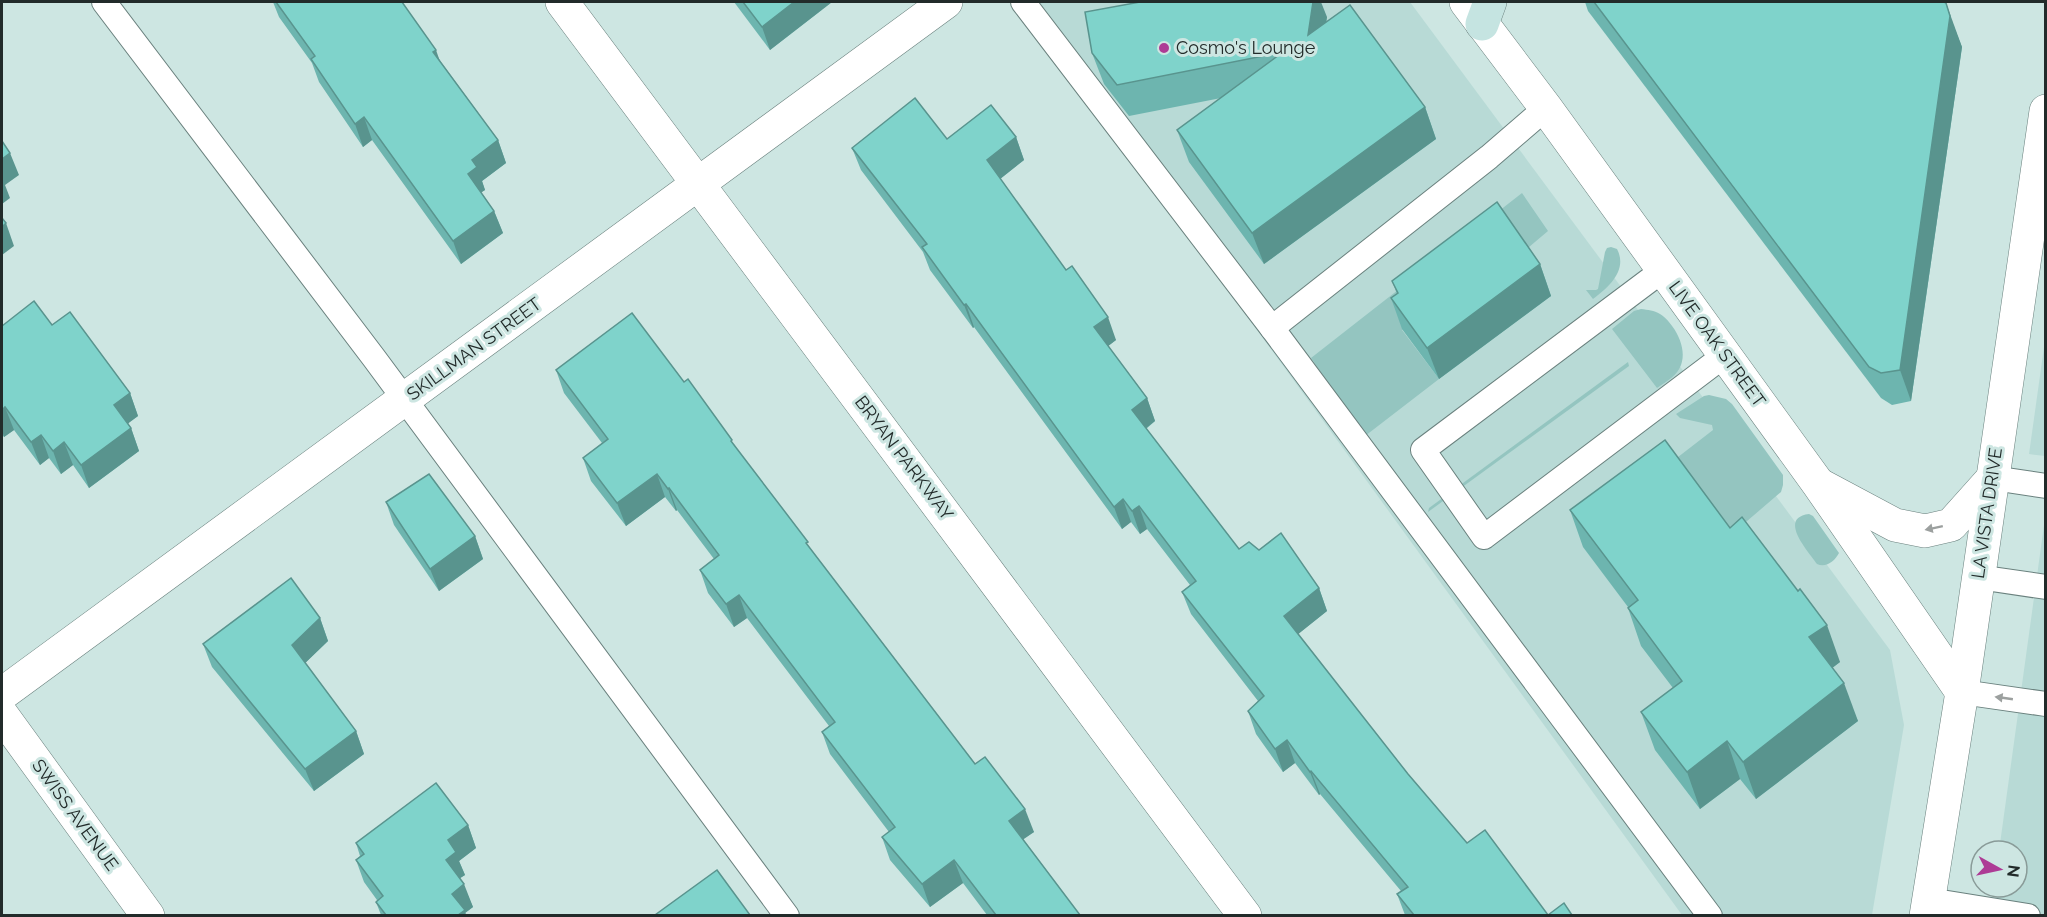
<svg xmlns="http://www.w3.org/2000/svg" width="2047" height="917" font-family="Raleway,sans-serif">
  <rect width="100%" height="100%" fill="#cde6e2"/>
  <g fill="#b8dad6">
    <path d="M1019,2H1410L1890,650L1904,725L1872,915H1682Z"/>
    <path d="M2045,340L2046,456H2045L2029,454Z"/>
    <path d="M2045,518V915L1990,916L1994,887H2017V851H1999Z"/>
  </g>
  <g fill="#94c5c0">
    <path d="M1522,193L1548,231L1522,253L1402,330L1439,379L1365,436L1311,358Z"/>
    <path d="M1611,247L1617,249C1628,270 1609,287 1593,299L1586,290H1596L1598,289L1605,252L1607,248Z"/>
    <path d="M1641,309C1648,310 1654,310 1660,314C1674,323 1688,348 1681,365C1677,376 1667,381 1657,388L1612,329L1634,311Z"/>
    <path d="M1628,362L1629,366L1428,512L1429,508Z"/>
    <path d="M1709,395L1726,399L1732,404L1783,475V485L1781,492L1726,539L1669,464L1713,430L1712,425L1680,418L1676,414L1704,396Z"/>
    <path d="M1809,514L1813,516L1839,553C1835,561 1826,568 1817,564C1809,552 1777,518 1809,514Z"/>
  </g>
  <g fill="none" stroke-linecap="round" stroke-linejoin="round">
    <g stroke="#6a817e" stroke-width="26">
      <g id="service">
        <path d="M104,2L374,358L787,916"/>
        <path d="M1023,2L1272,328L1710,916"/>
        <path d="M1663,270L1423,450L1484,537L1725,355"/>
        <path d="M1272,328L1489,157L1546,108"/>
        <path d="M1993,478L2046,486"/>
        <path d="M1978,577L2046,587"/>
        <path d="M1962,692L2046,704"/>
        <path d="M1929,900L2028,916"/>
      </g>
    </g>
    <g stroke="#6a817e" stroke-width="34">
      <path id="minor" d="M562,2L1245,916"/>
    </g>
    <g stroke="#6a817e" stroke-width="34">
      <g id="tertiary">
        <path d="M1466,2L1546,108L1819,485L1962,692"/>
        <path d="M1822,486L1895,525L1925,531L1951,525L1993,478"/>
        <path d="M2,694L946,2"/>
        <path d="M2,715L148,916"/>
        <path d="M1926,916L1962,692L2046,111"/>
      </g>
    </g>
    <g stroke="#6a817e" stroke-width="34">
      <path id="secondary" d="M1482,24L1490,2"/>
    </g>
    <use href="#service" stroke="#fff" stroke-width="24"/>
    <use href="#minor" stroke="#fff" stroke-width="33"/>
    <use href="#tertiary" stroke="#fff" stroke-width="33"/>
    <use href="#secondary" stroke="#c5e4e1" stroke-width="33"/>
  </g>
  <g fill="#6db5af">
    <path d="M273,2H402L441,62L498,140L506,163L482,181L485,190L481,192L494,211L503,233L461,264L372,140L363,147L319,82L312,63L279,17Z"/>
    <path d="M734,2H832L770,50Z"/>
    <path d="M1585,2H1944L1962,47L1911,401L1892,405L1881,398L1588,11Z"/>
    <path d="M1327,17L1326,22L1425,107L1436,139L1264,264L1189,162L1177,130L1221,98L1129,116L1104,84L1092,53Z"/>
    <path d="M1016,137L1024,160L1000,179L1116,340L1108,346L1147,398L1155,421L1146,429L1239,549L1259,550L1319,588L1327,611L1298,634L1408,774L1467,843L1548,915H1572H1405L1397,894L1401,891L1320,794L1319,795L1295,763L1283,772L1256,734L1248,711L1258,701L1191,614L1182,592L1190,585L1147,529L1140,534L1131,522L1122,529L974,327L973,328L930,270L923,252L861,170L852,148L947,139Z"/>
    <path d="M1540,264L1551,296L1439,379L1402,329L1391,298L1397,294L1392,281Z"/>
    <path d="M52,325L130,393L138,416L128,423L131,428L139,451L89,488L73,465L61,474L49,458L40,465L14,430L4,437L2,434V326Z"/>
    <path d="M556,370L684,382L734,446L810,548L975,764L1034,832L1023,839L1080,915H987L963,883L930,907L890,860L882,837L889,832L830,754L822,732L829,726L747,618L734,627L708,593L700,570L714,559L677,510L676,511L665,497L626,526L591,481L583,458L602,443L564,393Z"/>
    <path d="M386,502L475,536L483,559L439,591L394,525Z"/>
    <path d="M1570,510L1730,528L1840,662L1832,668L1858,721L1756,799L1740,779L1700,809L1655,750L1641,712L1673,688L1641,646L1628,608V607L1583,547Z"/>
    <path d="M320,618L328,641L305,663L356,731L364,754L314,791L212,667L203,644Z"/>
    <path d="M468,825L476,848L459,861L465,875L460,878L473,907L465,913L467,915H381L376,902L377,900L364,882L356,860L360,856L356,843Z"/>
  </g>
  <g fill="#59948e">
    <path d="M794,2H832L770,50L762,27Z"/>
    <path d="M1313,2H1321L1327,17L1320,66L1308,35Z"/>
    <path d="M1946,3L1962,47L1911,401L1900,370Z"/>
    <path d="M436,50L444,73L433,52Z"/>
    <path d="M1425,107L1436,139L1264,264L1252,233Z"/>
    <path d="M364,117L372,140L363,147L355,124Z"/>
    <path d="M1016,137L1024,160L995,183L987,160Z"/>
    <path d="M498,140L506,163L482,181L485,190L476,196L468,174L472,160Z"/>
    <path d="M10,153L19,175L5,185L10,198L2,204V159Z"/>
    <path d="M494,211L503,233L461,264L453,241Z"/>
    <path d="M6,223L14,246L2,255V227Z"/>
    <path d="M1540,264L1551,296L1439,379L1427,348Z"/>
    <path d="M966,304L974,327L973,328L964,305Z"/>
    <path d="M1108,317L1116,340L1103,350L1094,327Z"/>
    <path d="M130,393L138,416L122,428L114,405Z"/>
    <path d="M1147,398L1155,421L1140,433L1132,410Z"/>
    <path d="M5,407L14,430L4,437L2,430V410Z"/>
    <path d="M131,428L139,451L89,488L81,465Z"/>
    <path d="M41,435L49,458L40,465L31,442Z"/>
    <path d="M64,442L73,465L61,474L53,451Z"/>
    <path d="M657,474L665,497L626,526L617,503Z"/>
    <path d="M669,488L677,510L676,511L668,489Z"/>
    <path d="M1123,499L1131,522L1122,529L1114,507Z"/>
    <path d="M1139,506L1147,529L1140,534L1132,511Z"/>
    <path d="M475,536L483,559L439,591L430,569Z"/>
    <path d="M1319,588L1327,611L1292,639L1284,616Z"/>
    <path d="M739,595L747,618L734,627L726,604Z"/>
    <path d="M320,618L328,641L300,668L292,645Z"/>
    <path d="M1827,625L1840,662L1823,675L1809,637Z"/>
    <path d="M1844,683L1858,721L1756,799L1743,762Z"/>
    <path d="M356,731L364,754L314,791L305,769Z"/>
    <path d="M1287,740L1295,763L1283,772L1275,749Z"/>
    <path d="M1727,741L1740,779L1700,809L1687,772Z"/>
    <path d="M1311,771L1320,794L1319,795L1310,772Z"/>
    <path d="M1025,809L1034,832L1018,843L1009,821Z"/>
    <path d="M468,825L476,848L459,861L465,875L454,882L446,860L448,840Z"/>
    <path d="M954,860L963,883L930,907L922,884Z"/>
    <path d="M464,884L473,907L465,913L467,915H458L452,894Z"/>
  </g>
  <g fill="#7fd3cb" stroke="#59948e" stroke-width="1.5">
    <path d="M276,2H402L436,50L433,52L498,140L472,160L477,167L468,174L494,211L453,241L364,117L355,124L311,59L315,56Z"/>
    <path d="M743,2H794L762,27Z"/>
    <path d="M1140,2H1313L1308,35L1350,5L1425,107L1252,233L1177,130L1283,52L1117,85L1092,53L1085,12Z"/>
    <path d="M1594,2H1944L1946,3L1950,16L1900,370L1881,373L1869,367Z"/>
    <path d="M915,98L947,139L991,105L1016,137L987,160L1066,270L1072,266L1108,317L1094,327L1147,398L1132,410L1239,549L1249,542L1259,550L1281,533L1319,588L1284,616L1408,774L1467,843L1485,830L1548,915L1564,903L1572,915H1414L1397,894L1408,887L1311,771L1310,772L1287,740L1275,749L1248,711L1264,696L1182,592L1196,581L1139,506L1132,511L1123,499L1114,507L966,304L964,305L922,247L927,244L852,148Z"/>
    <path d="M2,141L10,153L2,159Z"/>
    <path d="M1497,202L1540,264L1427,348L1391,298L1398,293L1392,281Z"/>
    <path d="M2,218L6,223L2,227Z"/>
    <path d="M34,301L52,325L70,312L130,393L114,405L131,428L81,465L64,442L53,451L41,435L31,442L5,407L2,410V326Z"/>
    <path d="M632,313L684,382L688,379L732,440L731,441L808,542L806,543L975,764L985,757L1025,809L1009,821L1080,915H996L954,860L922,884L882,837L895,827L822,732L835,722L739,595L726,604L700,570L719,555L669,488L668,489L657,474L617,503L583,458L608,439L556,370Z"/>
    <path d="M1665,440L1730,528L1742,517L1798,591L1800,589L1827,625L1809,637L1844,683L1743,762L1727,741L1687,772L1641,712L1682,681L1628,608L1638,600L1570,510Z"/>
    <path d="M429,474L475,536L430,569L386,502Z"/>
    <path d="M291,578L320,618L292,645L356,731L305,769L203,644Z"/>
    <path d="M436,783L468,825L448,840L456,852L446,860L464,884L452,894L465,910L458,915H386L376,902L383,896L356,860L364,854L356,843Z"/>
    <path d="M717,870L750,915H655Z"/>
  </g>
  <defs><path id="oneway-solid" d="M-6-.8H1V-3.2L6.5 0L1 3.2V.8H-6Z" transform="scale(1.5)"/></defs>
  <g fill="#9ca09f">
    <use href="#oneway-solid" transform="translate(1934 528) rotate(168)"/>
    <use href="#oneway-solid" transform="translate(2004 698) rotate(-172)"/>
  </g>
  <circle fill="#ad3b95" stroke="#cde6e2" stroke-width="2" cx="1164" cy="48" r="6"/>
  <g text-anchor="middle" stroke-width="6" stroke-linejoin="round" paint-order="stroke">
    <g font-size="18" fill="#222b2a" stroke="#cde6e2" text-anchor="start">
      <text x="1176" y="54">Cosmo's Lounge</text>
    </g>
    <g font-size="18" fill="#222b2a" stroke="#cde6e2">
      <text transform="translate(1717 344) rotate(54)" y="6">LIVE OAK STREET</text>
      <text transform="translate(474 349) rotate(-36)" y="6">SKILLMAN STREET</text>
      <text transform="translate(904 458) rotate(53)" y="6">BRYAN PARKWAY</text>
      <text transform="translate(1987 513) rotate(-82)" y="6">LA VISTA DRIVE</text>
      <text transform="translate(75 815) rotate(54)" y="6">SWISS AVENUE</text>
    </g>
  </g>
  <rect width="2047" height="917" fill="none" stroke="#222b2a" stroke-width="6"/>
  <g transform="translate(1999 869) rotate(98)"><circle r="28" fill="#cde6e2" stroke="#899b98" stroke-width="1.5"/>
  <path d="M0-4.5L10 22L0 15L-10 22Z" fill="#ad3b95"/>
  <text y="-9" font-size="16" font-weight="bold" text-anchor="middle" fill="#222b2a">N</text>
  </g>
</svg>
